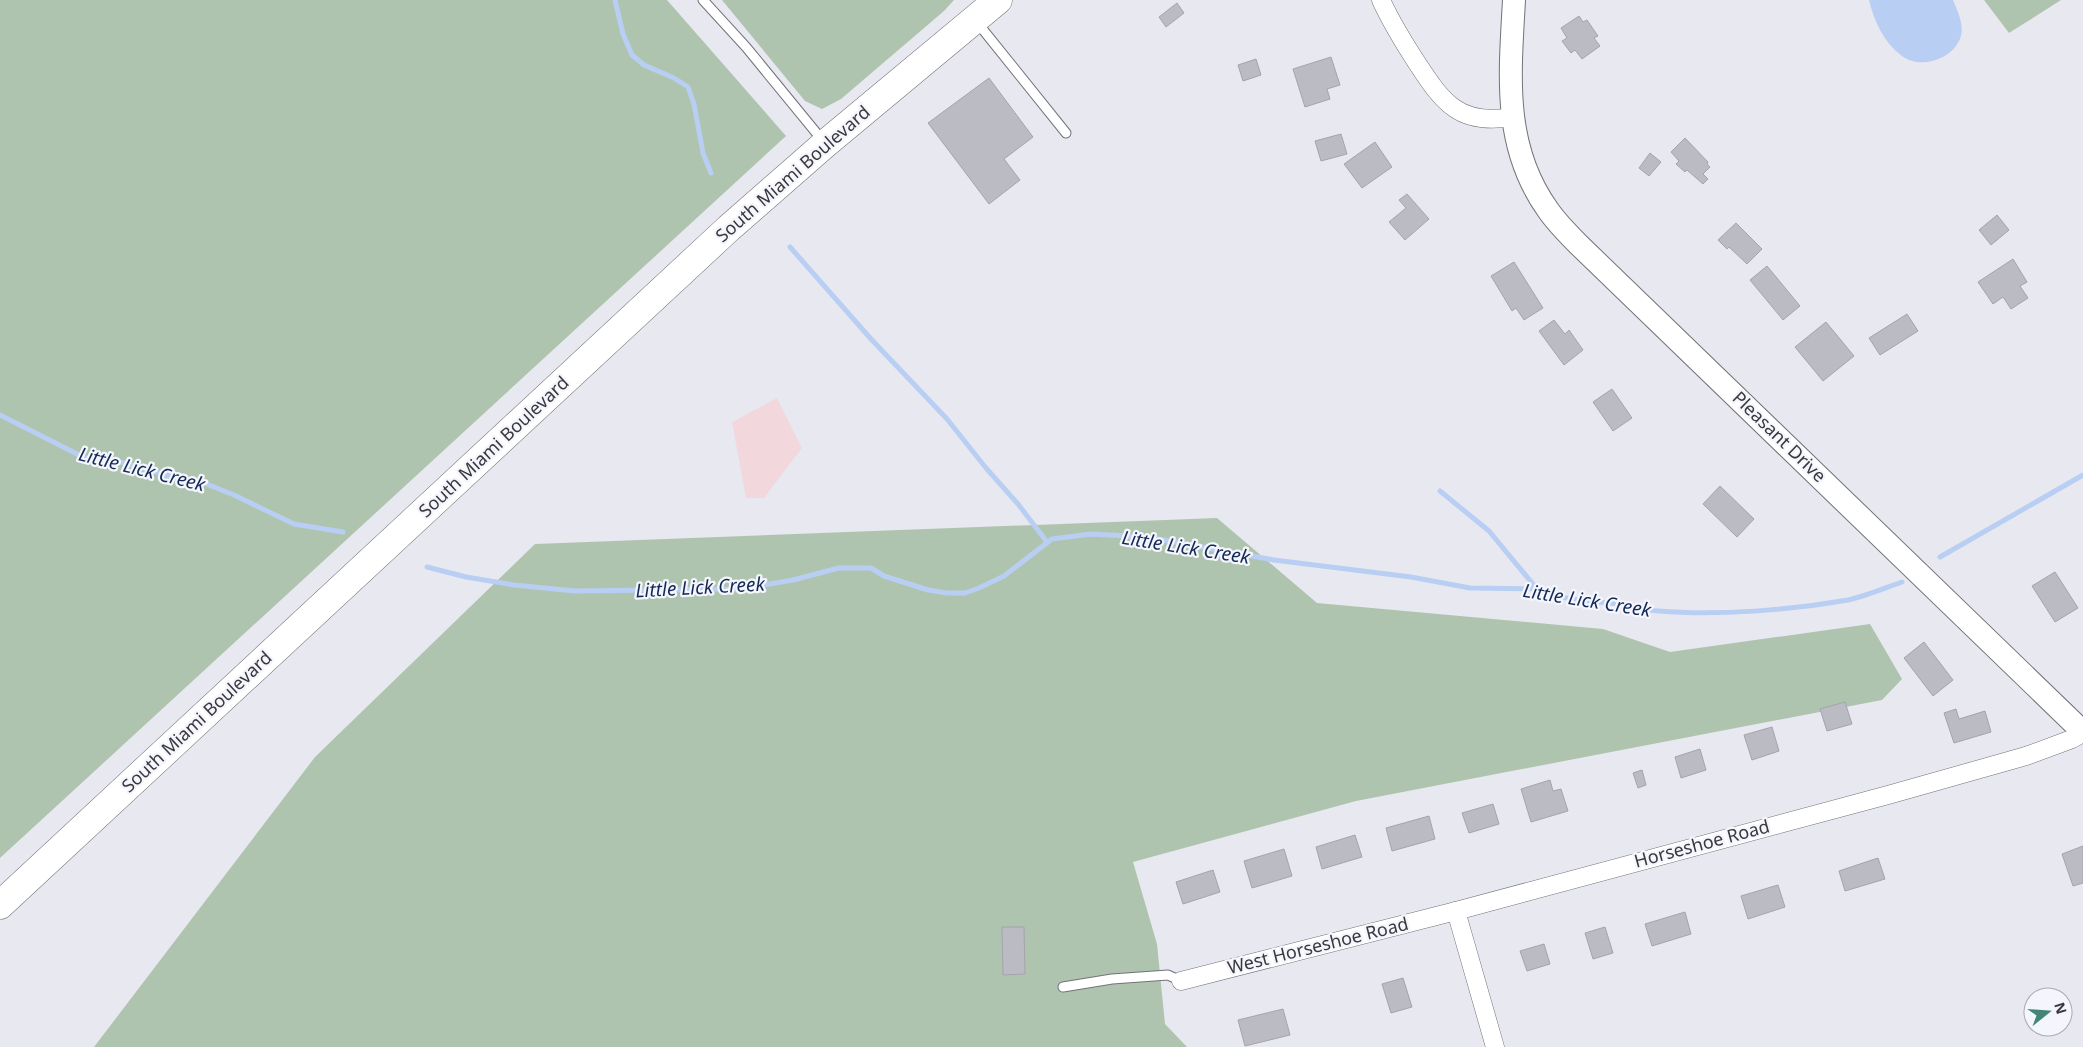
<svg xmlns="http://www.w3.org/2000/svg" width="2083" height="1047" font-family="'Noto Sans',sans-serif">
  <rect width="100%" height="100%" fill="#e8e8f0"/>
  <path fill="#f2d7dc" d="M777,398L802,448L764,498H746L732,422Z"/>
  <g fill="#afc4ae">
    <path d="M0,0H667L786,136L0,858Z"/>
    <path d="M722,0H954L944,11L841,99L822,109L805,101Z"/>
    <path d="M1984,0H2061L2009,33Z"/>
    <path d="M1217,518L1317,603L1603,629L1670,652L1870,624L1902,679L1882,700L1356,801L1133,862L1157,944L1165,1024L1187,1047H94L315,757L535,544Z"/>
  </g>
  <path fill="#b9cef3" d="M1869,0H1953C1958,12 1966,28 1959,41C1949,61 1919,69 1902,56C1884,43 1874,21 1869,0Z"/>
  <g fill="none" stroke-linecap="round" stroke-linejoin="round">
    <g stroke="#b9cef3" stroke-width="5">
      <path d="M615,0L623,34L632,55L644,65L674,78L688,87L694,104L703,153L711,173"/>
      <path d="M790,247L871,339L947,419L986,468L1018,504L1047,542"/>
      <path d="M0,415L85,458L117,461L181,479L204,483L234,495L294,524L343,532"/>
      <path d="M1440,491L1489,531L1537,589"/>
      <path d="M1940,557L2083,475"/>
      <path d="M427,567L466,577L514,585L575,591L740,589L793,580L839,568H871L884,576L928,590L947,593H965L979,588L1004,576L1052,539L1091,534L1147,537L1274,560L1411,577L1470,588L1537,589C1550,598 1593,602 1610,603C1627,605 1643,610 1659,611C1717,616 1791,610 1848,600C1866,596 1885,588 1902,582"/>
    </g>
  </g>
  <g fill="#bbbbc3" stroke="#a5a4ac">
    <path d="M1177,3L1184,13L1166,27L1159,17Z"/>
    <path d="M1579,16L1583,22L1587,20L1598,36L1594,38L1600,46L1582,59L1575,50L1571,53L1562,41L1567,38L1561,28Z"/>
    <path d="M1331,57L1340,85L1327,89L1330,99L1305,107L1293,69Z"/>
    <path d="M1256,59L1261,75L1243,81L1238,65Z"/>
    <path d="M989,78L1033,137L1004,159L1020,180L989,204L928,123Z"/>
    <path d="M1341,134L1347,154L1321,161L1315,141Z"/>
    <path d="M1685,138L1708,162L1707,164L1710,167L1703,174L1708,179L1703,184L1687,170L1685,172L1676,164L1679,161L1671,152Z"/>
    <path d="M1375,142L1392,167L1362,188L1344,164Z"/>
    <path d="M1650,153L1661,162L1649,176L1639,168Z"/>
    <path d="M1407,194L1429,219L1405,240L1389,222L1406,208L1399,200Z"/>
    <path d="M1997,215L2009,230L1991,245L1979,230Z"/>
    <path d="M1736,223L1762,249L1747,264L1729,247L1727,249L1718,240Z"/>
    <path d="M2013,259L2027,282L2020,286L2028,298L2011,309L2003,297L1993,304L1978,282Z"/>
    <path d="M1514,262L1543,308L1524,320L1516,308L1512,311L1491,276Z"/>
    <path d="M1767,266L1800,306L1783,320L1750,280Z"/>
    <path d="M1907,314L1918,331L1880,355L1869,338Z"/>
    <path d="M1554,320L1565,334L1569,330L1583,350L1564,365L1539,331Z"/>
    <path d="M1826,322L1854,356L1823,381L1795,347Z"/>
    <path d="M1612,389L1632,418L1613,431L1593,402Z"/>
    <path d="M1720,486L1754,519L1737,537L1703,504Z"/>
    <path d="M2055,572L2078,608L2055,622L2032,586Z"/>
    <path d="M1924,642L1953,680L1933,696L1904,658Z"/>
    <path d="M1845,702L1852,724L1827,731L1820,709Z"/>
    <path d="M1956,709L1959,719L1985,711L1991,732L1954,743L1944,713Z"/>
    <path d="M1772,727L1779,751L1752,760L1744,735Z"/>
    <path d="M1700,749L1706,770L1681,778L1675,757Z"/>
    <path d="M1642,770L1646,785L1638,788L1633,773Z"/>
    <path d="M1550,780L1553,791L1561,789L1568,811L1531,822L1521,789Z"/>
    <path d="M1493,804L1499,824L1469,833L1462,813Z"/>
    <path d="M1429,816L1435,839L1392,851L1386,828Z"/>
    <path d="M1355,835L1362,857L1322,869L1316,847Z"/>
    <path d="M2083,846V883L2073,886L2062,854Z"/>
    <path d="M1284,849L1292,876L1252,888L1244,861Z"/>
    <path d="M1878,858L1885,879L1845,891L1839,871Z"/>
    <path d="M1213,870L1220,892L1183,904L1176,882Z"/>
    <path d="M1778,885L1785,907L1748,919L1741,896Z"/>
    <path d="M1685,912L1691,934L1652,946L1645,924Z"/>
    <path d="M1002,927H1024L1025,974L1003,975Z"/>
    <path d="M1605,927L1613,953L1593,959L1585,933Z"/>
    <path d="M1544,944L1550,964L1527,971L1520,951Z"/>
    <path d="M1403,978L1412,1007L1391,1013L1382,984Z"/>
    <path d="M1283,1009L1290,1035L1245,1046L1238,1020Z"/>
  </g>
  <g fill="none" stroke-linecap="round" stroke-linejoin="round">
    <g stroke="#727279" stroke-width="11">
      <g id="service">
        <path d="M703,0L746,47L823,141"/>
        <path d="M976,21L1066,133"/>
        <path d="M1063,987L1112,979L1168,975L1181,981"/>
      </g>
    </g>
    <g stroke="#727279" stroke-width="19">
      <g id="minor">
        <path d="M1381,0C1391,22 1404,43 1417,63C1443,103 1460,126 1512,117"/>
        <path d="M1456,911L1495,1047"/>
        <path d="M1181,981L1456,911L1888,795L2026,756L2072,739L2083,733"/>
      </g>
    </g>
    <g stroke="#727279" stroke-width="24">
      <path id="tertiary" d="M1514,0C1510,74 1502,146 1548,210C1557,223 1568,234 1579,245L2083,732"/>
    </g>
    <g stroke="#727279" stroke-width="29">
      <path id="trunk" d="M0,905L729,228L825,144L998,0"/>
    </g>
    <use href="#service" stroke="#fff" stroke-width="9"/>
    <use href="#minor" stroke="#fff" stroke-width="18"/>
    <use href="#tertiary" stroke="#fff" stroke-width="22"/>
    <use href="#trunk" stroke="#fff" stroke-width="28"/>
  </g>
  <g text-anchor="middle" stroke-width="4.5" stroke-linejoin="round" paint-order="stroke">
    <g font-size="18" fill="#39393c" stroke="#f5f5fd">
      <text transform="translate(793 174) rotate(-41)" y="6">South Miami Boulevard</text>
      <text transform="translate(1779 437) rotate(44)" y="6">Pleasant Drive</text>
      <text transform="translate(494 447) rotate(-43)" y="6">South Miami Boulevard</text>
      <text transform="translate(197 722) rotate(-43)" y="6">South Miami Boulevard</text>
      <text transform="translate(1702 844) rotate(-15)" y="6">Horseshoe Road</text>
      <text transform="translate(1318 946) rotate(-14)" y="6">West Horseshoe Road</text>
    </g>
    <g font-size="19" font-style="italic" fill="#122955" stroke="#f5f5fd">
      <text transform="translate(142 469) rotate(14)" y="7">Little Lick Creek</text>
      <text transform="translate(1186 547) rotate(9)" y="7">Little Lick Creek</text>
      <text transform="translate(700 587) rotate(-3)" y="7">Little Lick Creek</text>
      <text transform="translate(1587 600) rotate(9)" y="7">Little Lick Creek</text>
    </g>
  </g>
  <g transform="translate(2048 1012) rotate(73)"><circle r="24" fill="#f5f5fd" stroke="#aaaab0"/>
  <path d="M0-4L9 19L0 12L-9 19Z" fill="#428579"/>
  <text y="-8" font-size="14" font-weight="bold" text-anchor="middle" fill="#39393c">N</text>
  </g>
</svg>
